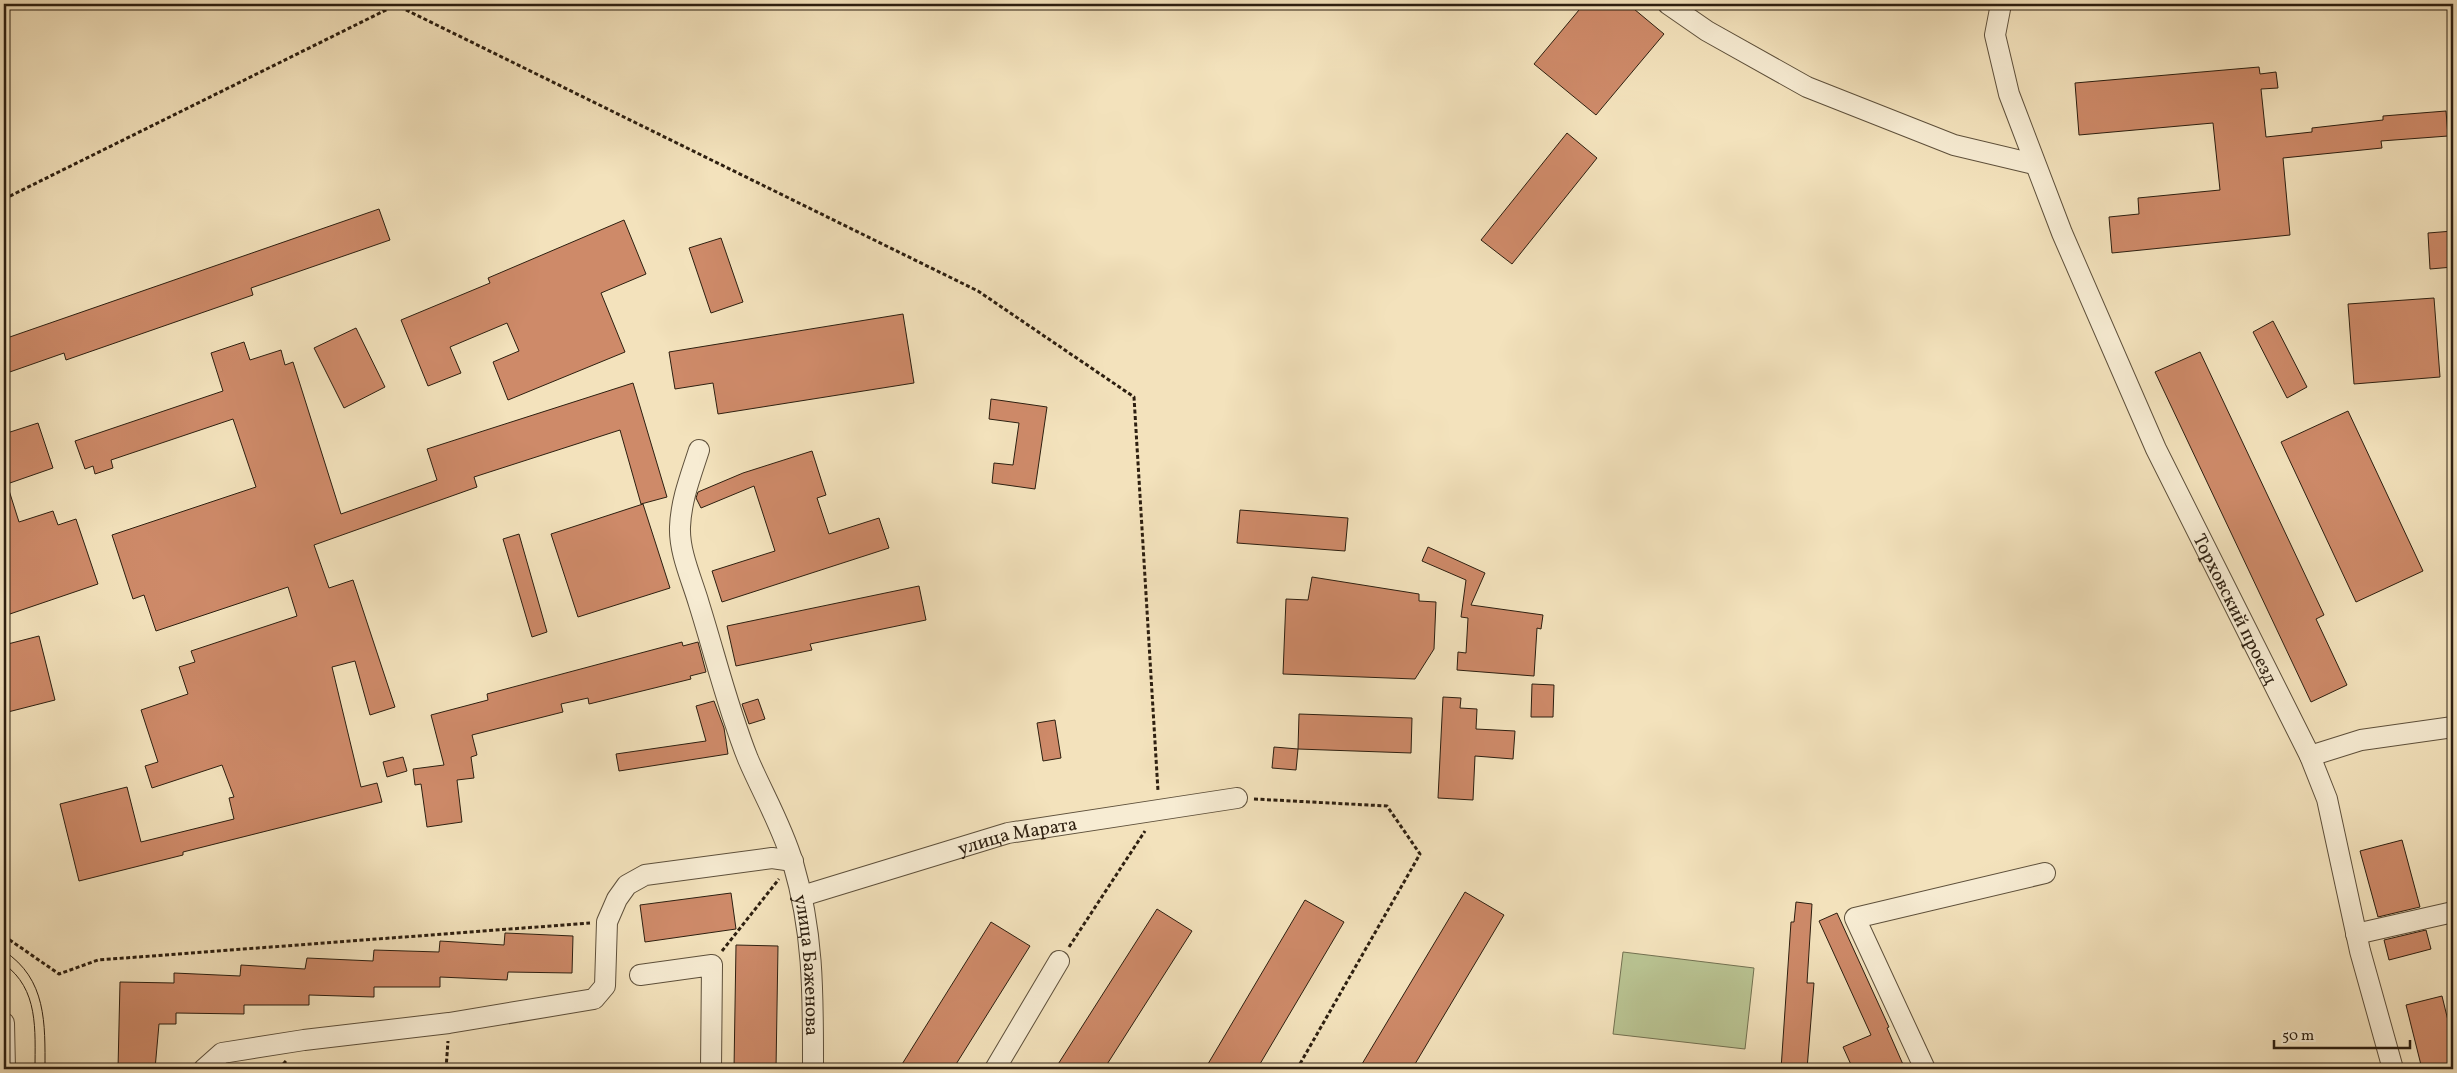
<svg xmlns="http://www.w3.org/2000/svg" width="2457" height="1073" font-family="Vollkorn,serif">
  <rect width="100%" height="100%" fill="#f3e2bc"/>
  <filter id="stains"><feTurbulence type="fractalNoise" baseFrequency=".004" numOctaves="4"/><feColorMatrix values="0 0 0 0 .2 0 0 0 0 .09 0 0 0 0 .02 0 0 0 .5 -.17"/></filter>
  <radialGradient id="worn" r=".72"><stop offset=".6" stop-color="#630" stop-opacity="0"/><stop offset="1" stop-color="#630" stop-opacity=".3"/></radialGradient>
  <path fill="#b9c392" stroke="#737151" d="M1623,952L1754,968L1745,1049L1613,1034Z"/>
  <g fill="#ce8a69" stroke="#2d1f10">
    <path d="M1584,4H1628L1664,34L1596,115L1534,64Z"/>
    <path d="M2259,67L2260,74L2276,72L2278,88L2261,89L2266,137L2312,132V128L2383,120V116L2446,111L2448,136L2381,141L2382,148L2283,158L2290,235L2112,253L2109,217L2139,214L2138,198L2220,190L2213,123L2079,135L2075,83Z"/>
    <path d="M1567,133L1597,158L1512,264L1481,240Z"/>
    <path d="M379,209L390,240L251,288L253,295L66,360L64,353L4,374V339Z"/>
    <path d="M624,220L646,274L601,293L625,352L508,400L493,362L519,351L507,323L450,347L461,373L428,386L401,320L490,283L488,278Z"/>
    <path d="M2453,231V267L2430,269L2428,233Z"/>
    <path d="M721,238L743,302L711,313L689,248Z"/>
    <path d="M2434,298L2440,377L2354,384L2348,304Z"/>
    <path d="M903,314L914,383L718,414L713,383L675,389L669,352Z"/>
    <path d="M2273,321L2307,387L2287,398L2253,332Z"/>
    <path d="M356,328L385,387L344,408L314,348Z"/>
    <path d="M244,342L250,360L281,350L285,365L293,362L341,514L437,480L427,449L633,383L667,497L641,504L620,430L474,477L477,487L314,545L329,588L353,580L395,707L370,715L355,661L332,667L361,787L377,783L382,802L183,852V855L79,881L60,804L127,787L141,842L234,819L229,798L234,797L222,765L152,788L145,766L158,762L141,710L188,694L179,667L195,662L191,651L297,616L288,587L156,631L144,595L133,599L112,535L256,487L233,419L111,460L113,468L95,474L93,466L85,469L75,441L223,391L211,353Z"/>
    <path d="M2200,352L2324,615L2316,619L2347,685L2311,702L2155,372Z"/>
    <path d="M991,399L1047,407L1035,489L992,483L994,463L1013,465L1019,423L989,419Z"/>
    <path d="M2348,411L2423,571L2356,602L2281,442Z"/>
    <path d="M38,423L53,468L7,484L19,522L53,511L58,525L76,519L98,584L4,616V434Z"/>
    <path d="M812,451L826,495L817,498L829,534L879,518L889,548L722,602L712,571L775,551L754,486L701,508L696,498L698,492L743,473Z"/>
    <path d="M643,504L670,588L578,617L551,534Z"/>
    <path d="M1240,510L1348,518L1345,551L1237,543Z"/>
    <path d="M519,534L547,632L532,637L503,539Z"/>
    <path d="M1428,547L1485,573L1471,605L1543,615L1541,629L1537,628L1534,676L1457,670L1458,652L1466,653L1468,618L1461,617L1466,580L1422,561Z"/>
    <path d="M1312,577L1419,594V601L1436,602L1434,649L1415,679L1283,674L1286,599L1308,600Z"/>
    <path d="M919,586L926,620L810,644L812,650L736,666L727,626Z"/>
    <path d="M39,636L55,700L4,713V645Z"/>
    <path d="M682,642L683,646L698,642L706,672L690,676L691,679L589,704L588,698L561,704L563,712L472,735L477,755L471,757L474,778L457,780L462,822L427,827L421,784L415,785L413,769L444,765L431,715L488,700L487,694Z"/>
    <path d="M1532,684L1554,685L1553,717H1531Z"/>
    <path d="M1443,697L1461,698L1460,708L1477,709L1476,729L1515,731L1513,759L1475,756L1473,800L1438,798Z"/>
    <path d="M758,699L765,719L749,724L742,704Z"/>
    <path d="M714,701L724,728L728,754L619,771L616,754L706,741L696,706Z"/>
    <path d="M1299,714L1412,718L1411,753L1298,749Z"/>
    <path d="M1055,720L1061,758L1043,761L1037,723Z"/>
    <path d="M1274,747L1298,749L1296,770L1272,768Z"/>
    <path d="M403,757L407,771L387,777L383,762Z"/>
    <path d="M2402,840L2420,907L2378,917L2360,851Z"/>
    <path d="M1465,892L1504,915L1412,1069H1359Z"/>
    <path d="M731,893L736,929L645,942L640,905Z"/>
    <path d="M1305,900L1344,922L1257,1069H1205Z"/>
    <path d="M1796,902L1812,904L1807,983H1814L1807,1069H1781L1791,922H1794Z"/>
    <path d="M1157,909L1192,931L1104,1069H1055Z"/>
    <path d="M1837,913L1889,1027L1887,1028L1905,1069H1853L1843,1047L1871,1035L1819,921Z"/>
    <path d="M991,922L1030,946L953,1069H899Z"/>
    <path d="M2426,930L2431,949L2389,960L2384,940Z"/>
    <path d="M505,933L573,936L572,973L508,972L507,980L440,977V987H374V997L309,995V1005H244V1014L176,1013V1024H159L155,1069H118L120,982L174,983V973L240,976L241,965L305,969L307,958L373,961L374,950L439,952L440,941L504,945Z"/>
    <path d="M736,945L778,946L776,1069H734Z"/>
    <path d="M2442,996L2453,1041V1069H2422L2406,1005Z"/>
  </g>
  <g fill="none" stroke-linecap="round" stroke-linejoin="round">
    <g stroke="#5e503b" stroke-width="22">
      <g id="minor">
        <path d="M1668,4L1707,31L1807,87L1954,145L2034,164"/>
        <path id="s1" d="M2001,4L1995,35L2009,94L2062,233L2156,449L2310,756L2327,799L2360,951L2393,1069"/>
        <path id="s2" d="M699,450C691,475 681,500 680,527C679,552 692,580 699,604C715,655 728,709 748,759C763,794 782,826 793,863C814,934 813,996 813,1069"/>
        <path d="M2310,756L2361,740L2453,727"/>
        <path id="s3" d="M802,896L1008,833L1237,798"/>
        <path d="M2356,934L2453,912"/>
        <path d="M640,975L712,965L711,1069"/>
        <path d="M4,1023L5,1069"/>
        <path d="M204,1069L222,1053L304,1040L449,1023L594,999L605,986L607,922L617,899L627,885L645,875L772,858L793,861"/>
        <path d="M995,1069L1059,961"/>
        <path d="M1925,1069L1855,918L2045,873"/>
      </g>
    </g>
    <g stroke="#2d1f10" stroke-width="3" stroke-dasharray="4 2.5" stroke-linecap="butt">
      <path d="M4,199L396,5L978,291L1134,397L1158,791"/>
      <path d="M1254,799L1387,806L1420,854L1297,1069"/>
      <path d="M4,936L59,974L98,960L590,923"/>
      <path d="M1069,947L1145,831"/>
      <path d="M722,951L779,879"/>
      <path d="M279,1069L286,1061"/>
      <path d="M446,1069L448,1041"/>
    </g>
    <use href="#minor" stroke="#f7ecd3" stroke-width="20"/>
    <g stroke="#2d1f10" stroke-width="1">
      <path d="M4,951C47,979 45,1024 45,1069"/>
      <path d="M4,964C39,989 35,1030 35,1069"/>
    </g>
  </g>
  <g text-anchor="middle" stroke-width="5" stroke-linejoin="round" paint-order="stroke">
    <g font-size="19" fill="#2d1f10" stroke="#f7ecd3">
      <text dy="7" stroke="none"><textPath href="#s1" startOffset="655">Торховский проезд</textPath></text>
      <text dy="7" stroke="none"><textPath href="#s3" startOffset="224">улица Марата</textPath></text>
      <text dy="7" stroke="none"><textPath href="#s2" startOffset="539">улица Баженова</textPath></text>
    </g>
  </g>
  <rect width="2457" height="1073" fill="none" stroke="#f3e2bc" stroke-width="20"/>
  <rect x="5" y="5" width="2447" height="1063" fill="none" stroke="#2d1f10" stroke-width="2.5"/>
  <rect x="10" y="10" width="2437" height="1053" fill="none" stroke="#2d1f10"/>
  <path d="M2274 1040v8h136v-8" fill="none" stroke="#2d1f10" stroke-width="2.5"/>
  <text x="2282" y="1040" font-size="15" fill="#2d1f10" stroke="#f7ecd3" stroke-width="4" paint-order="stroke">50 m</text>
  <rect width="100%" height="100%" filter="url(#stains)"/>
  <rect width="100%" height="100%" fill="url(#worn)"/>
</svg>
